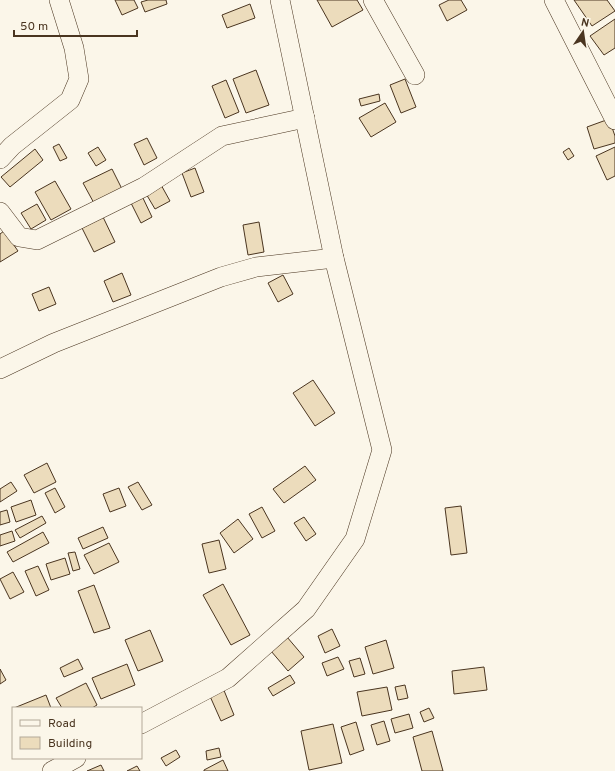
<svg xmlns="http://www.w3.org/2000/svg" width="615" height="771" font-family="Overpass,sans-serif">
  <rect width="100%" height="100%" fill="#fbf6e9"/>
  <g fill="#ecdcbc" stroke="#4a3520">
    <path d="M115,0H134L138,8L122,15Z"/>
    <path d="M148,0H166L167,4L145,12L141,2Z"/>
    <path d="M317,0H357L363,10L332,27Z"/>
    <path d="M449,0H461L467,10L447,21L439,5Z"/>
    <path d="M574,0H607L615,11L592,26Z"/>
    <path d="M250,4L255,18L227,28L222,15Z"/>
    <path d="M615,19V48L604,55L590,36Z"/>
    <path d="M256,70L269,105L246,113L233,79Z"/>
    <path d="M405,79L416,107L401,113L390,85Z"/>
    <path d="M226,80L239,112L225,118L212,86Z"/>
    <path d="M379,94L380,101L361,106L359,99Z"/>
    <path d="M385,103L396,122L371,137L359,118Z"/>
    <path d="M609,119L615,136V143L594,149L587,127Z"/>
    <path d="M147,138L157,158L144,165L134,144Z"/>
    <path d="M59,144L67,158L60,161L53,147Z"/>
    <path d="M98,147L106,160L96,166L88,153Z"/>
    <path d="M615,147V176L607,180L596,156Z"/>
    <path d="M569,148L574,156L568,160L563,152Z"/>
    <path d="M35,149L43,160L10,187L1,177Z"/>
    <path d="M195,168L204,192L191,197L182,173Z"/>
    <path d="M112,169L123,191L95,205L83,183Z"/>
    <path d="M55,181L71,209L51,220L35,192Z"/>
    <path d="M160,183L170,201L155,209L145,192Z"/>
    <path d="M142,196L152,217L141,223L130,201Z"/>
    <path d="M37,204L46,220L31,229L21,213Z"/>
    <path d="M103,217L115,242L94,252L82,228Z"/>
    <path d="M259,222L264,252L248,255L243,225Z"/>
    <path d="M4,231L18,251L0,262V234Z"/>
    <path d="M122,273L131,295L113,302L104,281Z"/>
    <path d="M283,275L293,294L278,302L268,283Z"/>
    <path d="M49,287L56,304L39,311L32,294Z"/>
    <path d="M313,380L335,413L315,426L293,393Z"/>
    <path d="M47,463L56,482L34,493L24,475Z"/>
    <path d="M305,466L316,480L284,503L273,489Z"/>
    <path d="M11,482L17,491L0,502V489Z"/>
    <path d="M138,482L152,505L142,510L128,487Z"/>
    <path d="M55,488L65,507L55,513L45,493Z"/>
    <path d="M119,488L126,506L110,512L103,494Z"/>
    <path d="M31,500L36,515L16,522L11,507Z"/>
    <path d="M461,506L467,553L451,555L445,508Z"/>
    <path d="M262,507L275,531L262,538L249,514Z"/>
    <path d="M7,510L10,522L0,525V512Z"/>
    <path d="M42,516L46,523L20,538L15,530Z"/>
    <path d="M304,517L316,534L306,541L294,523Z"/>
    <path d="M238,519L253,539L234,553L220,533Z"/>
    <path d="M103,527L108,538L83,549L78,538Z"/>
    <path d="M12,531L15,541L0,546V535Z"/>
    <path d="M43,532L49,543L13,562L7,552Z"/>
    <path d="M219,540L226,569L209,573L202,544Z"/>
    <path d="M109,543L119,562L94,574L84,555Z"/>
    <path d="M75,552L80,569L73,571L68,553Z"/>
    <path d="M65,558L70,574L51,580L46,564Z"/>
    <path d="M38,566L49,590L36,596L25,571Z"/>
    <path d="M13,572L24,592L10,599L0,579Z"/>
    <path d="M223,584L250,635L231,645L203,595Z"/>
    <path d="M94,585L110,628L94,633L78,591Z"/>
    <path d="M332,629L340,646L325,653L318,636Z"/>
    <path d="M150,630L163,661L138,671L125,640Z"/>
    <path d="M287,637L304,657L288,671L271,651Z"/>
    <path d="M386,640L394,668L373,674L365,647Z"/>
    <path d="M338,657L344,669L327,676L322,663Z"/>
    <path d="M360,658L365,674L354,677L349,661Z"/>
    <path d="M78,659L83,669L64,677L60,668Z"/>
    <path d="M127,664L135,685L101,699L92,678Z"/>
    <path d="M484,667L487,690L454,694L452,671Z"/>
    <path d="M0,669L6,680L0,684Z"/>
    <path d="M290,675L295,683L273,696L268,688Z"/>
    <path d="M86,683L97,705L92,708H62L56,698Z"/>
    <path d="M405,685L408,698L398,700L395,687Z"/>
    <path d="M387,687L392,710L362,716L357,692Z"/>
    <path d="M223,688L234,715L221,721L209,694Z"/>
    <path d="M46,695L51,708H14Z"/>
    <path d="M429,708L434,718L424,722L420,712Z"/>
    <path d="M409,714L413,728L395,733L391,719Z"/>
    <path d="M384,721L390,741L377,745L371,725Z"/>
    <path d="M356,722L364,750L350,755L341,727Z"/>
    <path d="M333,724L342,763L309,770L301,731Z"/>
    <path d="M432,731L443,771H422L413,737Z"/>
    <path d="M219,748L221,757L207,760L206,751Z"/>
    <path d="M176,750L180,757L166,766L161,758Z"/>
    <path d="M223,760L228,771H204V770Z"/>
    <path d="M101,765L104,771H87Z"/>
    <path d="M137,766L140,771H127Z"/>
  </g>
  <g fill="none" stroke-linecap="round" stroke-linejoin="round">
    <g stroke="#4a3520" stroke-width="20">
      <g id="minor">
        <path d="M373,0L415,75"/>
        <path d="M554,0L615,120"/>
        <path d="M0,159L12,146L70,100L79,79L74,48L59,0"/>
        <path d="M0,212L19,237L37,240L144,187L222,136L305,118"/>
        <path d="M0,369L54,343L221,277L256,267L334,258"/>
        <path d="M141,724L228,678L306,609L355,539L382,450L334,258L280,0"/>
        <path d="M52,771L76,758"/>
      </g>
    </g>
    <use href="#minor" stroke="#fbf6e9" stroke-width="19"/>
  </g>
  <rect x="12" y="707" width="130" height="52" fill="#fbf6e9" stroke="#b4a999"/>
  <rect x="20" y="720" width="20" height="6" fill="#fbf6e9" stroke="#b4a999"/>
  <text x="48" y="727" font-size="12" fill="#4a3520">Road</text>
  <rect x="20" y="737" width="20" height="12" fill="#ecdcbc" stroke="#b4a999"/>
  <text x="48" y="747" font-size="12" fill="#4a3520">Building</text>
  <g transform="translate(583 32) rotate(13)" stroke="#fbf6e9" stroke-width="3" paint-order="stroke">
  <path d="M0-3L7 15L0 10L-7 15Z" fill="#4a3520"/>
  <text y="-6" font-size="11" font-weight="bold" text-anchor="middle" fill="#4a3520">N</text>
  </g>
  <path d="M14 30v6h123v-6" fill="none" stroke="#4a3520" stroke-width="2"/>
  <text x="20" y="30" font-size="12" fill="#4a3520" stroke="#fbf6e9" stroke-width="3" paint-order="stroke">50 m</text>
</svg>
